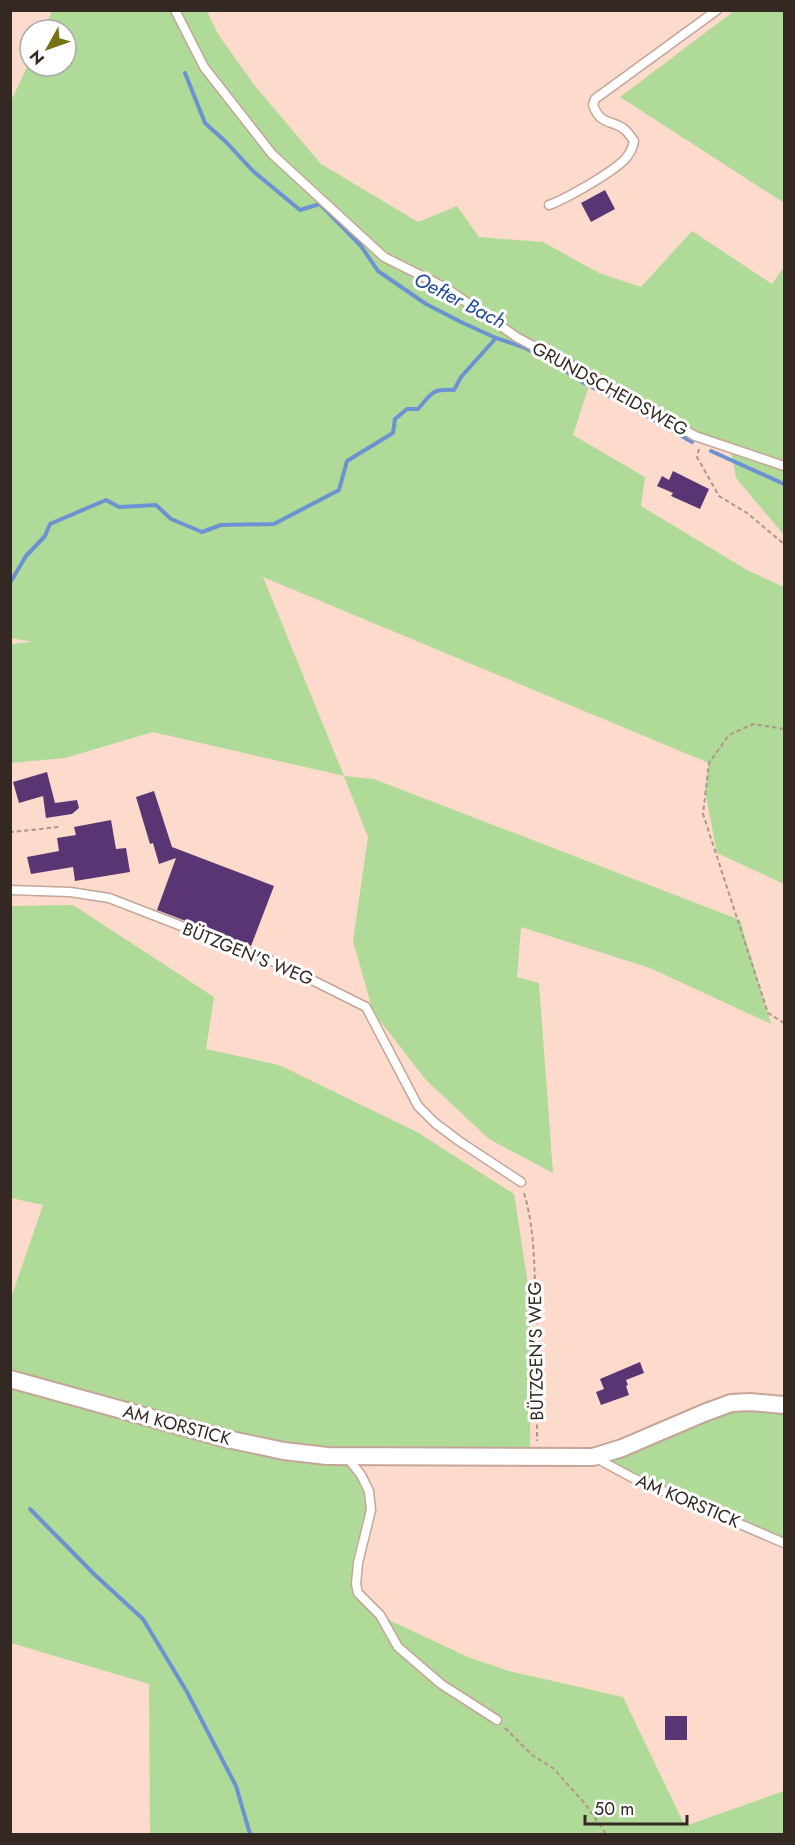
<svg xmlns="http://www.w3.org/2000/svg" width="795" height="1845" font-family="Jost,sans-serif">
  <rect width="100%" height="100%" fill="#fcdbcd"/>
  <g fill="#b0da97">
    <path d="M52,11H207L218,34L255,86L321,164L418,222L457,206L479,237L543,242L599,273L641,287L692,231L772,284L784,267V535L736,478L730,446L590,383L573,435L645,477L641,506L747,570L784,587V884L717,853L705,791L709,763L263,577L344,776L374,779L740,920L771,1024L650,968L521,927L517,977L539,983L553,1173L489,1139L426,1080L373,1012L353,941L368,837L344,776L153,732L65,758L11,763L10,644L33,642L10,638L11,97H13L30,60V66H66V30H43Z"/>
    <path d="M734,11H784V203L620,97Z"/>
    <path d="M73,905L214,997L206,1049L279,1065L417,1132L514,1194L531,1304L530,1451L346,1455L361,1475L370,1509L358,1563L360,1588L371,1603L391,1621L468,1657L509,1671L623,1697L685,1826L784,1791V1834H150L149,1684L11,1643V1298L43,1205L11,1198V906Z"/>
    <path d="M784,1405V1542L594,1457L704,1414Z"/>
  </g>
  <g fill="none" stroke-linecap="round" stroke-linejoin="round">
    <g stroke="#6d92d2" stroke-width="4">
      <path d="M185,73L205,123L226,142L253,171L300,210L320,204L361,246L378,271L426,304L463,323L496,338L523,347L547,359L584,383L637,410L692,442"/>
      <path d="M711,451L784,484"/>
      <path d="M10,583L26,556L45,536L50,524L106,500L119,507L156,505L171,519L202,532L221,525L274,524L339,490L347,461L393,433L395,419L407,409H418C433,392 431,389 454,390L461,377L496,338"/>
      <path d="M30,1509L95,1575L143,1619L187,1692L236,1786L250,1834"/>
    </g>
  </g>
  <g fill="#593673">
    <path d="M605,190L615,209L591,222L581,203Z"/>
    <path d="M673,471L709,489L700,509L671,496L673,493L657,486L662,476L669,480Z"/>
    <path d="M47,772L55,803L77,800L79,808L72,814L46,818L43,796L19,803L13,782Z"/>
    <path d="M154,791L172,847L274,886L251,946L157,910L176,858L159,864L153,843L150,844L136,797Z"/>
    <path d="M111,820L116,849L126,848L130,872L75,881L73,867L31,874L27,857L59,851L57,838L76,835L74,827Z"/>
    <path d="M640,1362L644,1373L626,1380L628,1385L626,1386L629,1395L601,1405L596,1392L604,1389L600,1379Z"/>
    <rect x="665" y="1716" width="22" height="24"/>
  </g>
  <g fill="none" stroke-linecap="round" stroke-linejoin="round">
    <g stroke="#c4a698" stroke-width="11">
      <g id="service">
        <path d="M175,10L204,67L272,154L384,257L446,288L518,338L597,379L695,436L784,466"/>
        <path d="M549,205C566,199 615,171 626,158C631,152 633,147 634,141C631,137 628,132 624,129C610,119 601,126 593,105L595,99L717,10"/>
        <path d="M10,890L70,892L109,898L282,965L366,1007L418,1106L435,1123L459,1141L521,1182"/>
        <path d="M347,1457L361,1475L369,1491L371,1510L358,1563L356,1584L358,1593L380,1615L398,1647L441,1684L497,1720"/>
        <path d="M596,1458L633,1478L784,1543"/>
      </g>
    </g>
    <g stroke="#c4a698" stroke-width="20">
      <path id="minor" d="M10,1379L227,1439L284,1451L327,1456L593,1457L622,1448L704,1413L731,1403L750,1402L784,1405"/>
    </g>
    <g stroke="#af968b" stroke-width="2" stroke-dasharray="4.5 3" stroke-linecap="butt">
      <path d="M699,449L697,457L719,496L747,513L784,544"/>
      <path d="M784,729L753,724L729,735L709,763L703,814L768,1013L784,1023"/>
      <path d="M10,834L12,832L59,827"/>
      <path d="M524,1193C533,1223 534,1253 535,1284C538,1337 537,1389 537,1441"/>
      <path d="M505,1728L532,1755L553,1768L586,1805L606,1834"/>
    </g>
    <use href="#service" stroke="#fff" stroke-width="8"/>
    <use href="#minor" stroke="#fff" stroke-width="16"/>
  </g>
  <g text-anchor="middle" stroke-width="6" stroke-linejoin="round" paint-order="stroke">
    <g font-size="18" fill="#342822" stroke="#fff">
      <text transform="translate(610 389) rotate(29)" y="6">GRUNDSCHEIDSWEG</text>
      <text transform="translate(248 954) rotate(22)" y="6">BÜTZGEN'S WEG</text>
      <text transform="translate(536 1351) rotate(-91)" y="6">BÜTZGEN'S WEG</text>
      <text transform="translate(177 1425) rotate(15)" y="6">AM KORSTICK</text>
      <text transform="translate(688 1501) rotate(23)" y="6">AM KORSTICK</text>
    </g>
    <g font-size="20" font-style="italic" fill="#224c99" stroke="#fff">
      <text transform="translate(460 300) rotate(27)" y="7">Oefter Bach</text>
    </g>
  </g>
  <rect width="795" height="1845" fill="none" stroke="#342822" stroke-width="24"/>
  <g transform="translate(48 48) rotate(230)"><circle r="28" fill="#ffffff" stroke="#aea9a7" stroke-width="1.5"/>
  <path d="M0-4.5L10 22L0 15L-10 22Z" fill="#767113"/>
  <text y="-9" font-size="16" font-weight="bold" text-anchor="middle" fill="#342822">N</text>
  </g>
  <path d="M585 1815v9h102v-9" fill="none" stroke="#342822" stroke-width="3"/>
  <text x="594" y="1815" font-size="18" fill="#342822" stroke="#ffffff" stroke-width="4.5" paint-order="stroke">50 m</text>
</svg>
